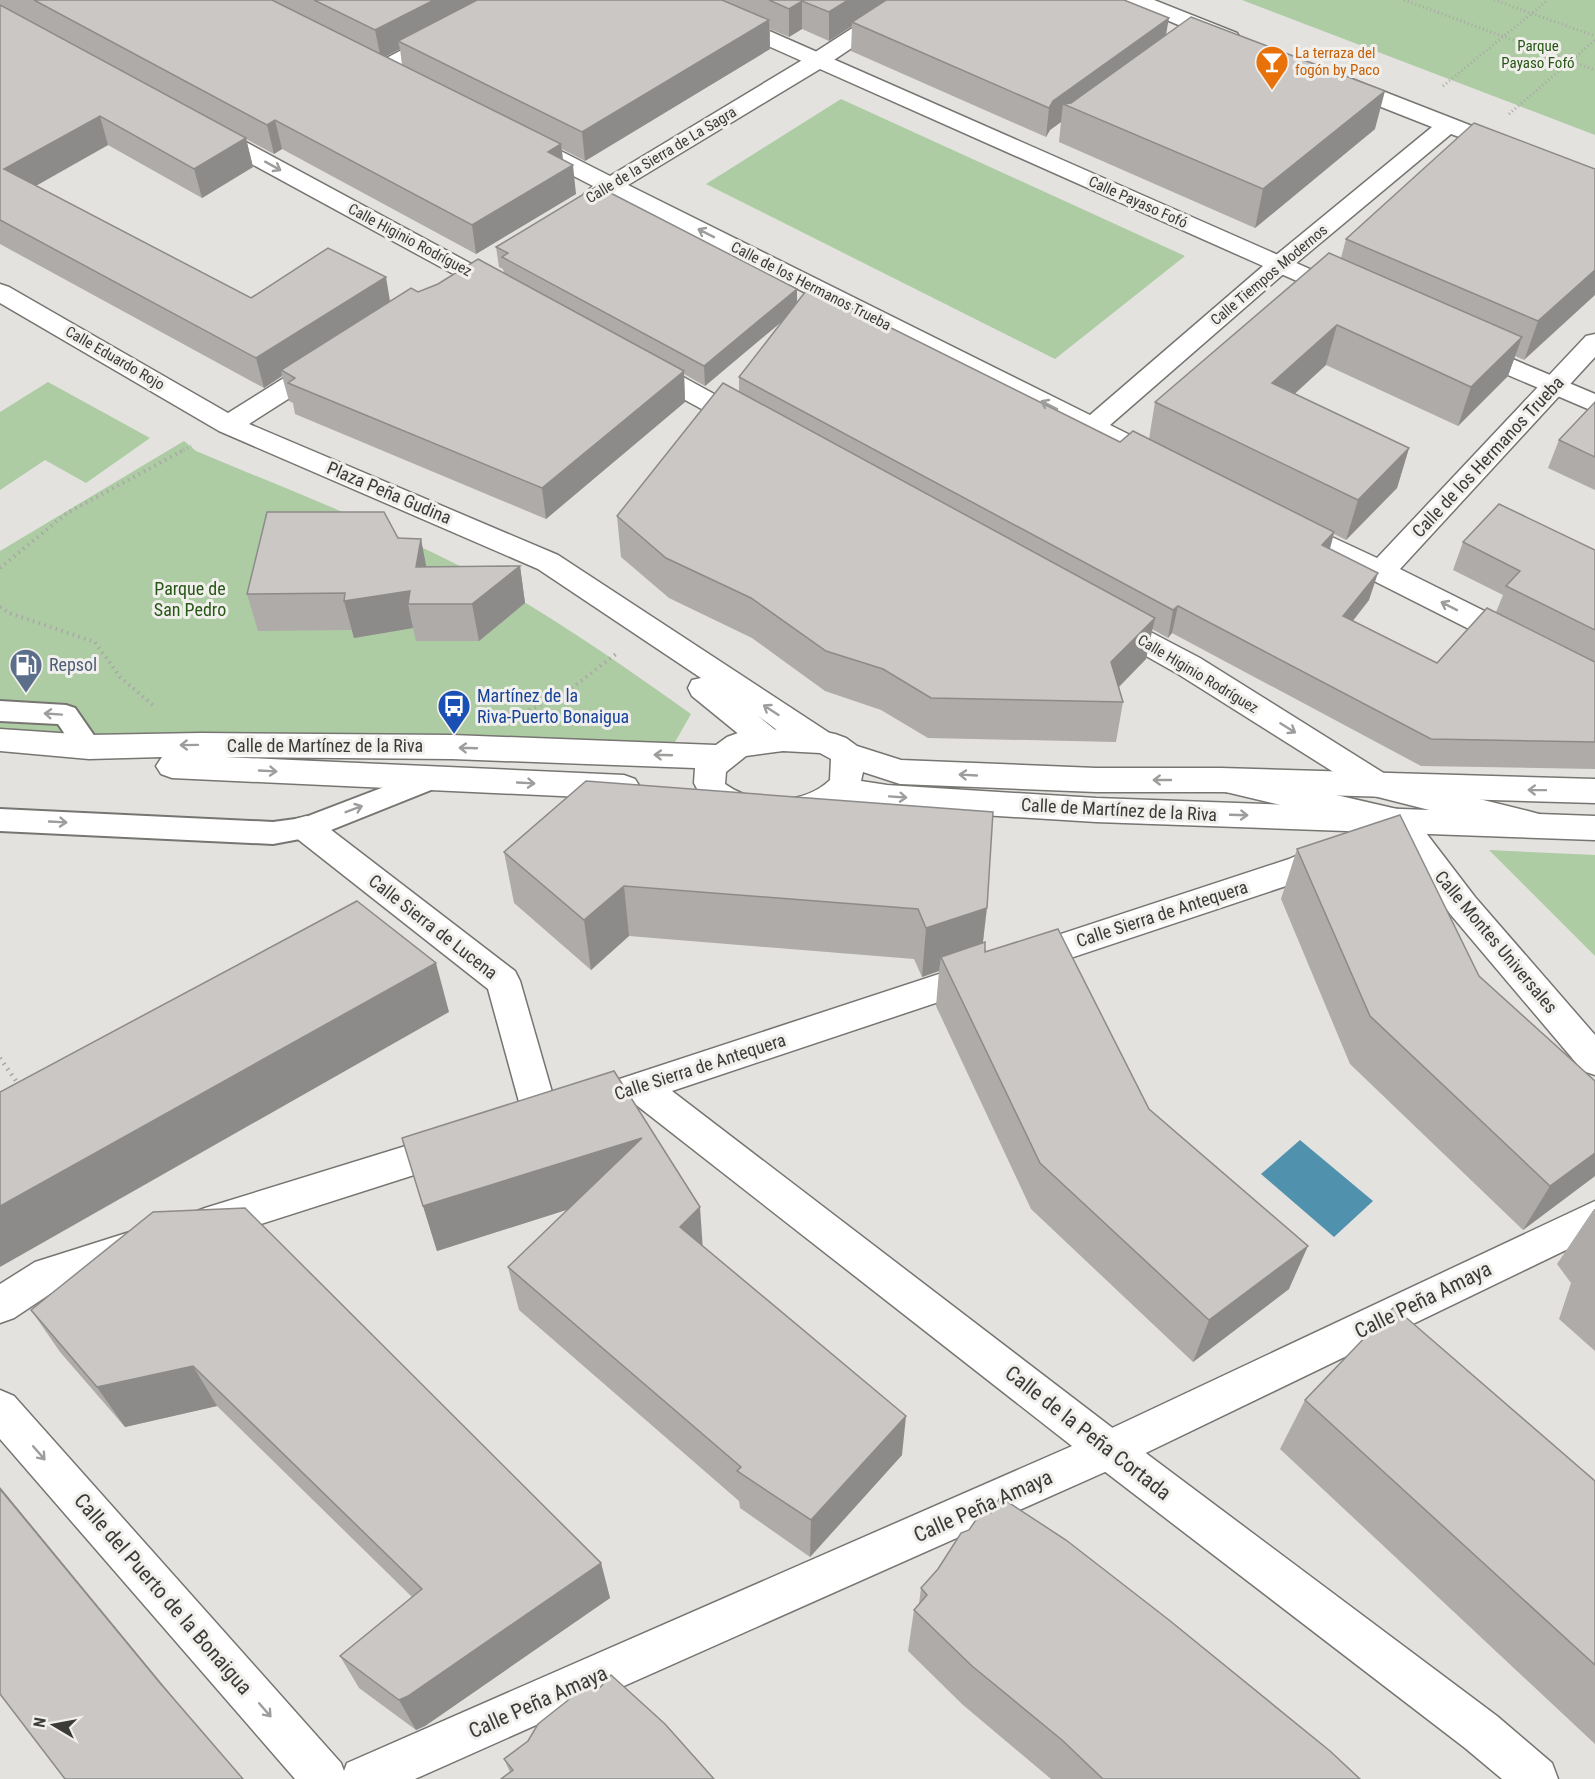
<svg xmlns="http://www.w3.org/2000/svg" width="1595" height="1779" font-family="'Roboto Condensed',sans-serif">
  <rect width="100%" height="100%" fill="#e4e2df"/>
  <g fill="#adcca4">
    <path d="M1242,0H1595V135Z"/>
    <path d="M841,99L1185,256L1055,359L706,184Z"/>
    <path d="M48,382L150,438L86,483L45,460L0,490V412Z"/>
    <path d="M184,441L196,451C286,489 378,524 466,569C545,611 618,662 691,714L671,749L201,739L0,732V551Z"/>
    <path d="M1489,850L1595,855V956Z"/>
  </g>
  <path fill="#5091ad" d="M1300,1140L1373,1201L1334,1237L1261,1174Z"/>
  <g fill="none" stroke-linecap="round" stroke-linejoin="round">
    <g stroke="#777572" stroke-width="4">
      <g id="service">
        <path d="M0,701L66,705L75,708L102,747L98,754C76,761 70,740 58,724L0,721Z"/>
        <path d="M431,769L441,772L445,779L441,786L316,836L273,844L0,831V809L273,822L303,818Z"/>
      </g>
    </g>
    <g stroke="#777572" stroke-width="3">
      <g id="pedestrian">
        <path d="M498,0H525L521,4L389,75L381,77L373,75L370,70L373,65Z"/>
        <path d="M670,0H699L1353,288L1357,293L1353,298L1344,301L1335,298L674,4Z"/>
        <path d="M1470,341L1595,394V412L1461,355L1457,349L1461,343Z"/>
        <path d="M1330,841L1341,845L1346,854L1341,863L1313,877L672,1091L1123,1436L1497,1716L1552,1763L1558,1779H1502L1465,1748L1095,1464L635,1104L586,1120L573,1116L568,1105L573,1094L586,1090L1289,859Z"/>
        <path d="M451,1132L464,1137L469,1148L464,1159L205,1242L192,1237L186,1225L192,1213L205,1208Z"/>
        <path d="M136,1230L149,1235L155,1247L149,1259L59,1288L14,1318L0,1323V1284L35,1262Z"/>
      </g>
    </g>
    <g stroke="#777572" stroke-width="3">
      <g id="minor">
        <path d="M896,0H921L917,4L825,66L628,185L1090,415L1270,260L1432,127L1333,88L1330,83L1333,78L1341,76L1349,78L1513,142L1517,147L1513,152L1505,154L1451,134L1288,270L1110,425L1172,456L1176,462L1172,468L1162,471L1152,468L612,195L596,201L588,199L584,194L593,186L527,152L523,147L527,142L535,140L543,142L610,176L809,56Z"/>
        <path d="M1125,0H1154L1237,33L1240,38L1237,43L1229,44L1221,43L1129,4Z"/>
        <path d="M210,125L218,127L477,267L512,283L515,288L512,293L503,295L494,293L459,277L202,137L199,132L202,127Z"/>
        <path d="M0,284L9,287L228,413L314,359L323,357L332,359L336,365L332,371L249,424L558,555L831,734L836,742L831,750C806,758 779,730 758,716L779,733L784,741L779,749L768,752L757,749L692,696L688,688L692,680L701,678L538,569L219,431L0,303Z"/>
        <path d="M1595,334V357L1400,569L1595,666V690L1584,687L1281,534L1277,527L1281,520L1291,518L1377,558L1586,336Z"/>
        <path d="M645,359L654,361L756,417L760,423L756,429L747,432L738,429L636,373L632,367L636,361Z"/>
        <path d="M1110,613L1120,616L1200,658L1390,777L1528,811L1539,814L1544,823L1539,832L1528,835L1370,795L1178,674L1100,630L1095,623L1100,616Z"/>
        <path d="M1237,772L1410,812L1475,897L1595,1035V1075L1583,1071L1451,915L1389,831L1226,792L1221,784L1226,776Z"/>
        <path d="M306,816L317,819L515,971L520,981L560,1120L555,1131L542,1136L529,1131L524,1120L488,989L295,837L290,828L295,819Z"/>
        <path d="M1595,1201V1236L1123,1464L415,1779H295L0,1439V1390L14,1396L341,1763L344,1771L347,1763L1095,1436Z"/>
      </g>
    </g>
    <g stroke="#777572" stroke-width="3">
      <path id="tertiary" d="M0,729L89,735L201,733L452,735L716,745L727,737L738,733L783,729L820,731L835,734L846,738L857,746L901,760L1096,768H1221L1595,779V803L1221,792H1096L900,784L863,772L861,781L887,785L1096,798L1595,816V840L1096,822L887,809L847,802L825,814L796,822L759,823L730,815L714,809L703,800L694,783L695,768L452,759L225,757L624,775L635,779L640,787L635,795L624,799L172,778L161,774L156,766L162,757L89,759L0,751ZM783,751L820,753L831,759L830,780C803,806 754,805 725,784L726,772L746,756Z"/>
    </g>
    <g stroke="#aaa8a6" stroke-width="3" stroke-dasharray="1 3" stroke-linecap="butt">
      <path d="M1404,0L1595,70"/>
      <path d="M1494,0L1595,36"/>
      <path d="M1443,86L1548,0"/>
      <path d="M1509,114L1595,40"/>
      <path d="M180,452L191,446"/>
    </g>
    <g stroke="#aaa8a6" stroke-width="4" stroke-dasharray="1.5 4.5" stroke-linecap="butt">
      <path d="M0,568L67,513L182,451"/>
      <path d="M0,607L9,613L95,642L120,677L155,707"/>
      <path d="M529,710L563,695L616,654"/>
    </g>
    <path stroke="#aaa8a6" stroke-width="4.5" stroke-dasharray="1.5 5" stroke-linecap="butt" d="M0,1058L19,1085"/>
    <use href="#service" fill="#fff" fill-rule="evenodd"/>
    <use href="#pedestrian" fill="#fff" fill-rule="evenodd"/>
    <use href="#minor" fill="#fff" fill-rule="evenodd"/>
    <use href="#tertiary" fill="#fff" fill-rule="evenodd"/>
  </g>
  <g fill="#aeaba9" fill-rule="evenodd">
    <path d="M0,0H1124L1166,35L1375,129L1255,228L1059,142L1061,122L1050,130L1046,137L851,51L852,26L829,41L802,29L789,37L770,29V49L585,161L562,149L563,160L576,194L476,254L282,149L274,154L246,139L253,167L202,198L108,145L36,186L251,298L390,301L418,292L504,273L503,269L499,267L496,247L797,303L1120,442L1149,439L1155,402L1341,258L1346,239L1595,169L1524,360L1515,356L1508,376L1458,426L1326,365L1294,394L1409,448L1397,488L1346,540L1334,534L1330,549L1369,600L1353,621L1437,663L1496,612L1503,595L1453,570L1463,542L1595,550V769L1421,766L1172,633L1168,638L1152,629L1146,659L1119,687L1123,702L1116,742L928,738L881,710L825,691L752,638L669,598L621,557L617,516L739,392V377L783,320L705,386L684,374L685,402L546,519L295,414L293,403L289,401L282,376L264,388L0,244ZM400,49L402,65L385,56Z"/>
    <path d="M1595,402V490L1548,468L1559,440Z"/>
    <path d="M398,538L421,539L426,566H520L525,603L479,641H416L413,628L354,638L352,630L258,631L247,594Z"/>
    <path d="M993,812L983,943L985,952L1149,1109L1289,1289L1193,1362L1031,1209L936,1006L939,971L922,977L914,959L629,936L591,970L514,903L504,852Z"/>
    <path d="M1297,849L1479,976L1595,1176L1523,1230L1350,1064L1281,899Z"/>
    <path d="M402,1138L703,1246L902,1455L810,1557L740,1508L739,1501L519,1310L508,1267L569,1209L437,1251Z"/>
    <path d="M1594,1209H1595V1351L1559,1319L1571,1283L1557,1264Z"/>
    <path d="M153,1212L601,1563L610,1598L425,1726L416,1730L359,1688L340,1656L412,1597L217,1406L125,1427L60,1352L31,1310Z"/>
    <path d="M1305,1400L1595,1481V1744L1280,1449Z"/>
    <path d="M921,1588L1360,1779H1051L963,1705L908,1651L914,1610L919,1604Z"/>
    <path d="M597,1691L665,1724L510,1772L504,1759Z"/>
  </g>
  <g fill="#8d8b8a">
    <path d="M434,0H493L398,41L400,49L381,59L375,30Z"/>
    <path d="M848,0H892L852,22V26L829,41V12Z"/>
    <path d="M802,1V29L789,37V9Z"/>
    <path d="M1169,18L1164,46L1078,110L1063,104L1061,122L1050,130L1046,137L1049,108L1053,101Z"/>
    <path d="M769,20L770,49L585,161L582,132Z"/>
    <path d="M1385,91L1375,129L1255,228L1263,189Z"/>
    <path d="M100,116L108,145L14,198L4,169Z"/>
    <path d="M275,120L282,149L274,154L267,125Z"/>
    <path d="M246,138L253,167L202,198L194,169Z"/>
    <path d="M561,144L564,171L573,165L576,194L476,254L472,225L548,152Z"/>
    <path d="M1595,270V295L1524,360L1538,321Z"/>
    <path d="M386,277L391,307L281,370L282,376L264,388L256,358Z"/>
    <path d="M797,289V309L705,386L704,366Z"/>
    <path d="M1337,325L1326,365L1263,423L1272,383Z"/>
    <path d="M1522,337L1508,376L1458,426L1471,387Z"/>
    <path d="M684,371L685,402L546,519L542,488Z"/>
    <path d="M1409,448L1397,488L1346,540L1358,500Z"/>
    <path d="M1334,532L1327,559L1322,545Z"/>
    <path d="M421,539L428,576L416,567Z"/>
    <path d="M520,566L525,603L479,641L472,604Z"/>
    <path d="M1378,573L1369,600L1335,643L1343,616Z"/>
    <path d="M410,591L408,604L413,628L354,638L344,601Z"/>
    <path d="M1178,606L1172,633L1168,638L1173,610Z"/>
    <path d="M1155,618L1146,659L1103,703L1111,662Z"/>
    <path d="M624,886L629,936L591,970L584,920Z"/>
    <path d="M987,908L981,958L941,957L939,971L922,977L926,928Z"/>
    <path d="M436,963L449,1012L0,1267V1206Z"/>
    <path d="M642,1138L648,1184L437,1251L423,1206Z"/>
    <path d="M1595,1153V1176L1523,1230L1550,1186Z"/>
    <path d="M700,1207L703,1251L680,1227Z"/>
    <path d="M1308,1246L1289,1289L1193,1362L1209,1320Z"/>
    <path d="M193,1366L217,1406L125,1427L97,1387Z"/>
    <path d="M906,1416L902,1455L810,1557L811,1520Z"/>
    <path d="M0,1487L177,1702L244,1779L160,1683L0,1489Z"/>
    <path d="M601,1563L610,1598L425,1726L416,1730L399,1700Z"/>
  </g>
  <g fill="#cac7c5" stroke="#8d8b8a" stroke-width="1.5">
    <path d="M34,0H272L561,144L548,152L573,165L472,225L275,120L267,125Z"/>
    <path d="M314,0H434L375,30Z"/>
    <path d="M477,0H722L769,20L582,132L398,41Z"/>
    <path d="M769,0H848L829,12L802,1L789,9Z"/>
    <path d="M886,0H1124L1169,18L1053,101L1049,108L852,22Z"/>
    <path d="M0,5L246,138L194,169L100,116L4,169L251,298L328,248L386,277L256,358L0,220Z"/>
    <path d="M1191,17L1385,91L1263,189L1063,104L1071,103Z"/>
    <path d="M1474,123L1595,169V270L1538,321L1346,239Z"/>
    <path d="M597,186L797,289L704,366L502,257L508,253L496,247Z"/>
    <path d="M1329,253L1522,337L1471,387L1337,325L1272,383L1409,448L1358,500L1155,402Z"/>
    <path d="M478,259L684,371L542,488L288,383L295,378L281,370L411,288L418,292L438,284Z"/>
    <path d="M809,287L1120,442L1133,431L1334,532L1322,545L1378,573L1343,616L1437,663L1487,608L1595,662V742L1431,739L1178,606L1173,610L739,377Z"/>
    <path d="M723,383L1155,618L1111,662L1123,702L931,698L883,669L826,651L751,598L666,558L617,516Z"/>
    <path d="M1595,402V457L1559,440Z"/>
    <path d="M1499,504L1595,550V630L1506,586L1520,571L1463,542Z"/>
    <path d="M267,512H384L398,538L421,539L416,567L520,566L472,604H408L410,591L344,601L345,593L247,594Z"/>
    <path d="M586,781L993,812L987,908L926,928L918,909L624,886L584,920L504,852Z"/>
    <path d="M1400,815L1479,976L1595,1081V1153L1550,1186L1370,1016L1297,849Z"/>
    <path d="M357,901L436,963L0,1206V1092Z"/>
    <path d="M1058,929L1149,1109L1308,1246L1209,1320L1040,1163L941,957L985,942V952Z"/>
    <path d="M614,1071L700,1207L680,1227L906,1416L811,1520L737,1471L741,1467L508,1267L642,1138L423,1206L402,1138Z"/>
    <path d="M245,1208L601,1563L408,1696L399,1700L340,1656L422,1589L193,1366L97,1387L31,1310L153,1212Z"/>
    <path d="M1394,1307L1595,1481V1665L1305,1400Z"/>
    <path d="M0,1489L160,1683L243,1779H65L0,1694Z"/>
    <path d="M1000,1497L1066,1540L1169,1620L1330,1751L1360,1779H1103L1062,1740L972,1666L914,1610L927,1595L921,1588L938,1569L961,1533L969,1530L984,1508L991,1513Z"/>
    <path d="M611,1675L665,1724L714,1779H501L513,1770L504,1759L528,1741L538,1724L567,1701L587,1681L597,1691Z"/>
  </g>
  <defs><path id="oneway-shaft" d="M-6 0H5M1.5-3L5.5 0L1.5 3" fill="none" stroke-width="1.6" stroke-linecap="round" stroke-linejoin="round" transform="scale(1.5)"/></defs>
  <g stroke="#9d9d9c">
    <use href="#oneway-shaft" transform="translate(273 166) rotate(29)"/>
    <use href="#oneway-shaft" transform="translate(706 233) rotate(-153)"/>
    <use href="#oneway-shaft" transform="translate(1049 405) rotate(-153)"/>
    <use href="#oneway-shaft" transform="translate(1449 606) rotate(-153)"/>
    <use href="#oneway-shaft" transform="translate(771 710) rotate(-147)"/>
    <use href="#oneway-shaft" transform="translate(53 714) rotate(-176)"/>
    <use href="#oneway-shaft" transform="translate(1288 728) rotate(32)"/>
    <use href="#oneway-shaft" transform="translate(189 745) rotate(179)"/>
    <use href="#oneway-shaft" transform="translate(468 748) rotate(-178)"/>
    <use href="#oneway-shaft" transform="translate(663 755) rotate(-178)"/>
    <use href="#oneway-shaft" transform="translate(268 771) rotate(3)"/>
    <use href="#oneway-shaft" transform="translate(968 775) rotate(-177)"/>
    <use href="#oneway-shaft" transform="translate(1162 780) rotate(-180)"/>
    <use href="#oneway-shaft" transform="translate(526 783) rotate(3)"/>
    <use href="#oneway-shaft" transform="translate(1537 790) rotate(-179)"/>
    <use href="#oneway-shaft" transform="translate(898 797) rotate(4)"/>
    <use href="#oneway-shaft" transform="translate(354 809) rotate(-21)"/>
    <use href="#oneway-shaft" transform="translate(1239 815) rotate(2)"/>
    <use href="#oneway-shaft" transform="translate(58 822) rotate(3)"/>
    <use href="#oneway-shaft" transform="translate(39 1453) rotate(49)"/>
    <use href="#oneway-shaft" transform="translate(265 1710) rotate(49)"/>
  </g>
  <defs>
    <g id="bar-pin" transform="scale(1.725)"><path d="M0 17L-7.5 6A9.5 9.5 0 1 1 7.5 6Z" fill="#e8710a" stroke="#f1efec"/><path d="M-6-5H6L.8 .8V4.5H3.5V6h-7V4.5H-.8V.8Z" fill="#fff"/></g>
    <g id="fuel-pin" transform="scale(1.725)"><path d="M0 17L-7.5 6A9.5 9.5 0 1 1 7.5 6Z" fill="#5c6f8a" stroke="#f1efec"/><path d="M-5.5-6h7V0h2V4h1.3V-2.5L3-4.5l.8-.8L6-3V5H2.5V1h-1V6h-7ZM-4.2-4.7v3.2H.2V-4.7Z" fill="#fff"/></g>
    <g id="bus-pin" transform="scale(1.725)"><path d="M0 17L-7.5 6A9.5 9.5 0 1 1 7.5 6Z" fill="#1a4fb4" stroke="#f1efec"/><path d="M-5-6H5V4H4V6H2V4H-2V6H-4V4H-5ZM-3.5-4V0h7V-4ZM-3.5 1.2v1.5H-2V1.2ZM2 1.2v1.5H3.5V1.2Z" fill="#fff"/></g>
  </defs>
  <g fill-rule="evenodd">
    <use href="#bar-pin" x="1272" y="62"/>
    <use href="#fuel-pin" x="26" y="665"/>
    <use href="#bus-pin" x="454" y="706"/>
  </g>
  <g text-anchor="middle" stroke-width="6" stroke-linejoin="round" paint-order="stroke">
    <g font-size="15" fill="#275716" stroke="#f1efec">
      <text x="1538" y="51">Parque<tspan x="1538" dy="17">Payaso Fofó</tspan></text>
    </g>
    <g font-size="15" fill="#c56008" stroke="#f1efec" text-anchor="start">
      <text x="1295" y="58">La terraza del<tspan x="1295" dy="17">fogón by Paco</tspan></text>
    </g>
    <g font-size="15" fill="#3b3b39" stroke="#f1efec">
      <text transform="translate(661 155) rotate(-31)" y="5">Calle de la Sierra de La Sagra</text>
      <text transform="translate(1138 202) rotate(24)" y="5">Calle Payaso Fofó</text>
      <text transform="translate(410 240) rotate(28)" y="5">Calle Higinio Rodríguez</text>
      <text transform="translate(1269 275) rotate(-40)" y="5">Calle Tiempos Modernos</text>
      <text transform="translate(811 286) rotate(27)" y="5">Calle de los Hermanos Trueba</text>
      <text transform="translate(115 358) rotate(30)" y="5">Calle Eduardo Rojo</text>
      <text transform="translate(1198 674) rotate(31)" y="5">Calle Higinio Rodríguez</text>
    </g>
    <g font-size="18" fill="#3b3b39" stroke="#f1efec">
      <text transform="translate(1488 457) rotate(-47)" y="6">Calle de los Hermanos Trueba</text>
      <text transform="translate(389 493) rotate(23)" y="6">Plaza Peña Gudina</text>
      <text x="325" y="752">Calle de Martínez de la Riva</text>
      <text transform="translate(1119 810) rotate(3)" y="6">Calle de Martínez de la Riva</text>
      <text transform="translate(1162 914) rotate(-18)" y="6">Calle Sierra de Antequera</text>
      <text transform="translate(433 927) rotate(38)" y="6">Calle Sierra de Lucena</text>
      <text transform="translate(1496 942) rotate(50)" y="6">Calle Montes Universales</text>
      <text transform="translate(700 1067) rotate(-18)" y="6">Calle Sierra de Antequera</text>
    </g>
    <g font-size="18" fill="#275716" stroke="#f1efec">
      <text x="190" y="595">Parque de<tspan x="190" dy="21">San Pedro</tspan></text>
    </g>
    <g font-size="18" fill="#4e5e75" stroke="#f1efec" text-anchor="start">
      <text x="49" y="671">Repsol</text>
    </g>
    <g font-size="18" fill="#164399" stroke="#f1efec" text-anchor="start">
      <text x="477" y="702">Martínez de la<tspan x="477" dy="21">Riva-Puerto Bonaigua</tspan></text>
    </g>
    <g font-size="21" fill="#3b3b39" stroke="#f1efec">
      <text transform="translate(1423 1300) rotate(-26)" y="7">Calle Peña Amaya</text>
      <text transform="translate(1088 1433) rotate(38)" y="7">Calle de la Peña Cortada</text>
      <text transform="translate(983 1506) rotate(-24)" y="7">Calle Peña Amaya</text>
      <text transform="translate(163 1594) rotate(49)" y="7">Calle del Puerto de la Bonaigua</text>
      <text transform="translate(538 1702) rotate(-24)" y="7">Calle Peña Amaya</text>
    </g>
  </g>
  <g transform="translate(54 1725) rotate(280)" stroke="#f1efec" stroke-width="4.5" paint-order="stroke">
  <path d="M0-4.5L10 22L0 15L-10 22Z" fill="#3b3b39"/>
  <text y="-9" font-size="16" font-weight="bold" text-anchor="middle" fill="#3b3b39">N</text>
  </g>
</svg>
